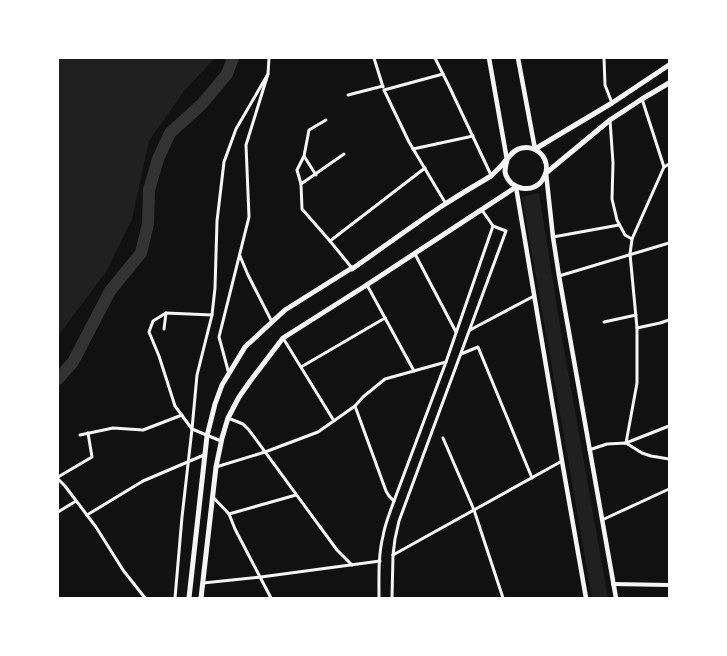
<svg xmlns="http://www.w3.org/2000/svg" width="727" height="656" font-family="Commissioner,sans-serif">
  <rect width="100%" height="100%" fill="#111"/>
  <g fill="#202020">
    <path d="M58,58H215L184,91L149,141L132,219L106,272L58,336Z"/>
    <path d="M539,193L560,326L608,598H592L564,436L522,197Z"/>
  </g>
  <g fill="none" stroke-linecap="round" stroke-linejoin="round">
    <path stroke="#333" stroke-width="12" d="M58,379L73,362L110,291L141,253L148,224L149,190L158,159L170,133L202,104L227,74L233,58"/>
    <g stroke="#f5f5f5" stroke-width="3">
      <path d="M374,58L383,87"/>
      <path d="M435,58L449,86L491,175"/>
      <path d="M604,58L605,85L612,103"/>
      <path d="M443,74L384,90L409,142L446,204"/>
      <path d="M348,95L383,86"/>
      <path d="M642,99L664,167"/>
      <path d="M610,120L613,163L612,199L617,220L625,235L632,239"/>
      <path d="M413,149L473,136"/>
      <path d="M304,156L316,175"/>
      <path d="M669,164L664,167L632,239L630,254L637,328V383L626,443L669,426"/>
      <path d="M301,184L297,170L304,156L309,130L326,120"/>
      <path d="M553,237L619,225"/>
      <path d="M330,241L302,209L301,184L344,154"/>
      <path d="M415,254L456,332"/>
      <path d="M240,256L248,275L272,322"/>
      <path d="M352,268L330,241L425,168"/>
      <path d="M559,276L669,243"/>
      <path d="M367,285L414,371"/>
      <path d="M604,322L636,315"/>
      <path d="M637,328L660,323L669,320"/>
      <path d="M164,329L166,313"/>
      <path d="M470,330L534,296"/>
      <path d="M283,338L334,421"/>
      <path d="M461,354L478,347L532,478"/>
      <path d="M301,367L385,318"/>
      <path d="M229,374L219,337L249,217L246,145L268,74L269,58"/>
      <path d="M355,406L386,491L389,496L394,501"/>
      <path d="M228,418L243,424L249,430L337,550L352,565"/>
      <path d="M80,435L113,428L143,430L182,415"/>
      <path d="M443,438L474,510L503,598"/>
      <path d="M221,441L192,429L197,375L212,315L215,288L217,221L224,162L236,129L268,74"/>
      <path d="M589,450L607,444L626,443L642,453L651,456L669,459"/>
      <path d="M216,467L265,452L318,432L355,406L363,397L385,379L446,362"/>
      <path d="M58,477L92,457L88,433"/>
      <path d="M58,479L65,486L96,527L123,570L145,598"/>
      <path d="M213,497L229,514L235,529L271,598"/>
      <path d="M58,512L76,501"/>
      <path d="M229,514L296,495"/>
      <path d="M87,515L143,481L204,455"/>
      <path d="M602,520L669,489"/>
      <path d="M393,555L562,461"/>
      <path d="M203,583L261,577L380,561"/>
      <path d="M175,598L182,517L192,429L175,406L159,356L149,332L153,321L166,313L212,315"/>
      <path d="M379,598C379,578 378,556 383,536C385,524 390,512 394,501L446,362L493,226"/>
      <path d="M392,598L393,555L395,539L399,521L506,231L493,226L482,210"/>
    </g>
    <path stroke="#f5f5f5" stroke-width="4" d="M613,584L669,585"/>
    <g stroke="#f5f5f5" stroke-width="4.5">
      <path d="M489,58L507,160"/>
      <path d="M518,58L535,149"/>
      <path d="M546,173L553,237L559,276L616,598"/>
      <path d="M516,187L562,461L586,598"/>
    </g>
    <g stroke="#f5f5f5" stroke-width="5">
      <path d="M535,149L612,103L669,65"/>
      <path d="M546,173L610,120L642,99L669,83"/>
      <path d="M189,598L207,436L215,404L222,385L245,347L285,310L352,268V269C382,248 412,226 442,206C453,199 464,192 476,185C481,182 486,179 491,176C496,171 502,166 506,160C511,155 514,149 522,148C532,146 541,151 545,160C547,165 547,172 544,177C536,195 509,191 505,172C505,168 506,164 507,160"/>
      <path d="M201,598L216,467L222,438L228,418L239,397L251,380L283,338L362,288L516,187"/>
    </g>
  </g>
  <rect width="727" height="656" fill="none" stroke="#ffffff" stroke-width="118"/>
</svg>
